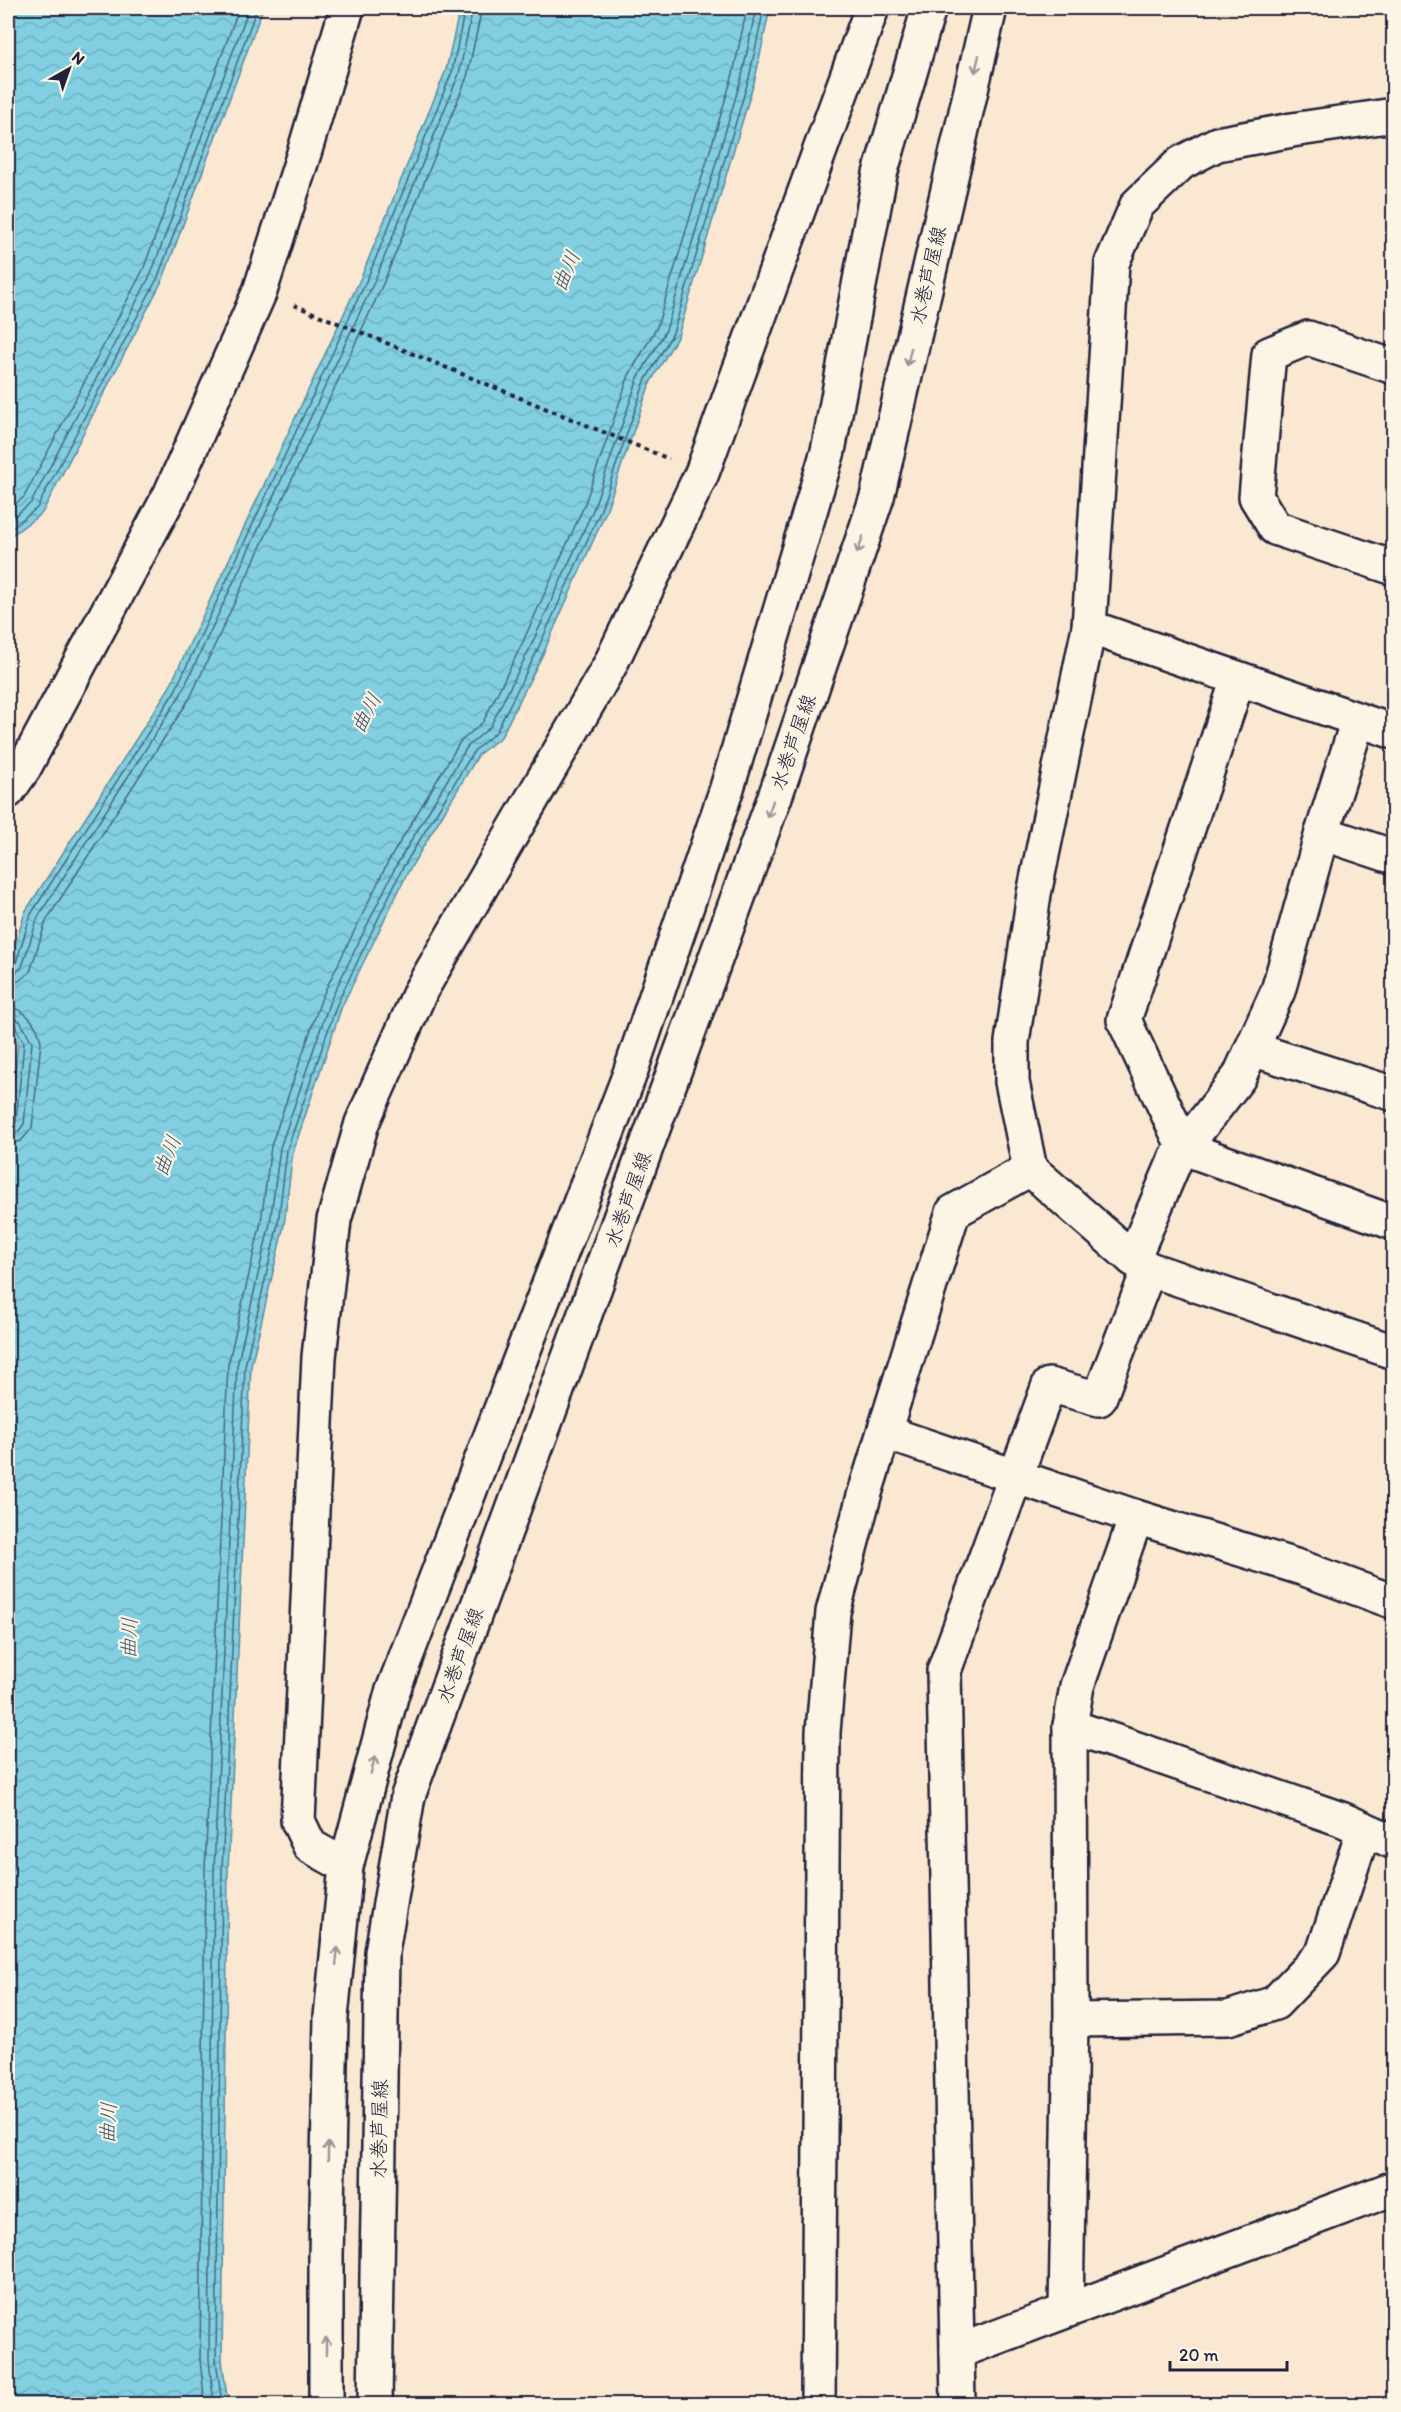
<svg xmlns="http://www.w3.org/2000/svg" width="1401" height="2412" font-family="Itim,'Klee One',sans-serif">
  <defs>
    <pattern id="water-waves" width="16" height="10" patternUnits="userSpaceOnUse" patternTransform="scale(1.5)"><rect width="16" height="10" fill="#81cfe0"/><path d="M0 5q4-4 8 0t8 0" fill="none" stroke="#6fb1c1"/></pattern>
  </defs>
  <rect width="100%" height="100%" fill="#fae8d2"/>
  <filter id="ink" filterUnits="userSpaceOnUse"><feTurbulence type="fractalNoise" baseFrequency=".0167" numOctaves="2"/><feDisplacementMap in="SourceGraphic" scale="12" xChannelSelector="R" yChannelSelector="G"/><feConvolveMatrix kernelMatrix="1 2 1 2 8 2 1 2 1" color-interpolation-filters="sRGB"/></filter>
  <g filter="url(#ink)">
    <g fill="url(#water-waves)" stroke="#5b8a9e" stroke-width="1.5">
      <path d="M8,8H263L163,279L42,513L8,538Z"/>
      <path d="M460,8H770L755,79L678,336L650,383L605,514L542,656L501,737L479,754L408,872L342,1006L293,1152L284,1225L251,1366L228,1871L222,2360L228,2404H8V1138L18,1043L8,1026V969L25,912L169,688L362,275L446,70Z"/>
    </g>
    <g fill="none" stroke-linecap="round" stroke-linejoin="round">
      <g stroke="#48677d" stroke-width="1.5">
        <path d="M8,510L24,497L143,270L239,8"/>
        <path d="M8,521L31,503L151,274L249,8"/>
        <path d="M8,531L37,508L158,277L257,8"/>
        <path d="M8,967L16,963L31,914L175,691L368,277L452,72L465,8"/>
        <path d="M8,974L15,973L22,967L38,917L181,694L375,280L459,74L473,8"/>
        <path d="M8,983L19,981L30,972L46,921L190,698L383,284L467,77L482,8"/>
        <path d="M8,1007C25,1008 38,1025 41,1042L32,1128L21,1141L8,1144"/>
        <path d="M8,1016L20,1021L32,1042L24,1124L18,1132L8,1135"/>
        <path d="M8,1023L15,1026L24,1043L16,1121L13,1126L8,1127"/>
        <path d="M205,2404L200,2360L205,1870L228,1365L261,1222L271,1146L322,997L388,862L460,742L483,722L521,646L584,506L629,375L657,327L733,74L747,8"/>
        <path d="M214,2404L209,2360L214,1870L237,1366L270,1223L280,1148L330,1001L396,866L467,747L490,727L529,650L593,510L638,378L666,330L742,76L756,8"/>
        <path d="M222,2404L216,2360L222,1870L245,1366L278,1224L287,1150L337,1004L402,869L474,751L496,732L536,653L600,512L645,381L673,333L749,78L764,8"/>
      </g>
      <g stroke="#22223b" stroke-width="38">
        <g id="street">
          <path d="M1394,115L1292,130L1217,144L1181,163L1137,205L1112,263L1089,627L1034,894L1012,1042V1082L1030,1169L1133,1259L1149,1269L1394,1352"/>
          <path d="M1394,367L1308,338L1269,354L1256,497L1275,528L1394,568"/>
          <path d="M1089,627L1394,732"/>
          <path d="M1238,679L1124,1020L1184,1148L1394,1223"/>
          <path d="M8,791L24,768L171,493L260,291L305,150L347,8"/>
          <path d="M1322,833L1394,857"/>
          <path d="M1252,1049L1394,1094"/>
          <path d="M1133,1259L1176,1158L1239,1077L1278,991L1322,833L1358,720"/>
          <path d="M884,1432L1136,1517L1302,1568L1394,1602"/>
          <path d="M1070,1726L1341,1819L1394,1842"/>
          <path d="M346,1866L310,1846L298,1821L319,1357L334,1220L362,1123L421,990L610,665L702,473L872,8"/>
          <path d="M1071,2020L1228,2018L1275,2003L1323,1953L1364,1829"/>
          <path d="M1066,2309L1071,2020L1070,1726L1077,1686L1136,1517"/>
          <path d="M957,2352L1394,2188"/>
          <path d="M818,2404L823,1732L833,1612L864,1496L953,1212L1030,1169"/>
          <path d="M958,2404L944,1671L1049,1385L1099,1399L1149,1269"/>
        </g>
      </g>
      <g stroke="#22223b" stroke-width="38">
        <g id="secondary">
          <path d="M326,2404V2256L331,2017L346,1866L392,1693L629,1076L727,788L828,451L880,174L929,8"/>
          <path d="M375,2404L382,1952L408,1796L777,791L877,497L990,8"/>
        </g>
      </g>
      <path stroke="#22223b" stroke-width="4" stroke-dasharray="4.5 4.5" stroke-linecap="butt" d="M294,305L669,459"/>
      <use href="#street" stroke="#fcf5e5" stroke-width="33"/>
      <use href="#secondary" stroke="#fcf5e5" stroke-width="33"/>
    </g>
    <defs><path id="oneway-shaft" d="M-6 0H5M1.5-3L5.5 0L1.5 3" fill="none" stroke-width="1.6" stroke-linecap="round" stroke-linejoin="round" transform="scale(1.5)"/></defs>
    <g stroke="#9a9698">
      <use href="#oneway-shaft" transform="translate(977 64) rotate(103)"/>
      <use href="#oneway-shaft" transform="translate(909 357) rotate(103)"/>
      <use href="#oneway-shaft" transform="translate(860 545) rotate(109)"/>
      <use href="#oneway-shaft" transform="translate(770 809) rotate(110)"/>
      <use href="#oneway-shaft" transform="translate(373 1765) rotate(-75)"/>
      <use href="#oneway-shaft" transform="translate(337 1956) rotate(-84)"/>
      <use href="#oneway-shaft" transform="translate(328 2151) rotate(-89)"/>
      <use href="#oneway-shaft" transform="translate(326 2346) rotate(-90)"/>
    </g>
  </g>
  <g text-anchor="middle" stroke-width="4.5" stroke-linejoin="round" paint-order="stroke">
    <g font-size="20" fill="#22223b" stroke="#fcf5e5">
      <text transform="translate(928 275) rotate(-77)" y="7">水巻芦屋線</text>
      <text transform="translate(793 742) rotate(-71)" y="7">水巻芦屋線</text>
      <text transform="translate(628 1199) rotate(-70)" y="7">水巻芦屋線</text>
      <text transform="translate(460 1655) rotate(-70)" y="7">水巻芦屋線</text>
      <text transform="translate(379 2129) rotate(-89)" y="7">水巻芦屋線</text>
    </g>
    <g font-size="21" font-style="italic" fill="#3e566d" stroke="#fcf5e5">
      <text transform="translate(566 271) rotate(-67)" y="7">曲川</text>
      <text transform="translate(366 713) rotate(-62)" y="7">曲川</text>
      <text transform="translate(167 1156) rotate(-68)" y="7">曲川</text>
      <text transform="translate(129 1638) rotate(-88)" y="7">曲川</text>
      <text transform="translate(108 2123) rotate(-87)" y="7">曲川</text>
    </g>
  </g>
  <rect width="1401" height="2412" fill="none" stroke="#fcf5e5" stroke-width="30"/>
  <rect x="15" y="15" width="1371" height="2382" fill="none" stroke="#22223b" stroke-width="2" filter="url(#ink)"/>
  <g transform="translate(69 69) rotate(40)" stroke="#fcf5e5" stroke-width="4.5" paint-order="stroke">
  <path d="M0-4.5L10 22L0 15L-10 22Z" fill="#22223b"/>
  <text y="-9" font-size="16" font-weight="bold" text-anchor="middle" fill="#22223b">N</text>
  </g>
  <path d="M1170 2361v9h117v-9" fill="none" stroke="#22223b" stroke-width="3"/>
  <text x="1179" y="2361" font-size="18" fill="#22223b" stroke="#fcf5e5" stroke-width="4.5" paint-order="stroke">20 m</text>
</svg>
